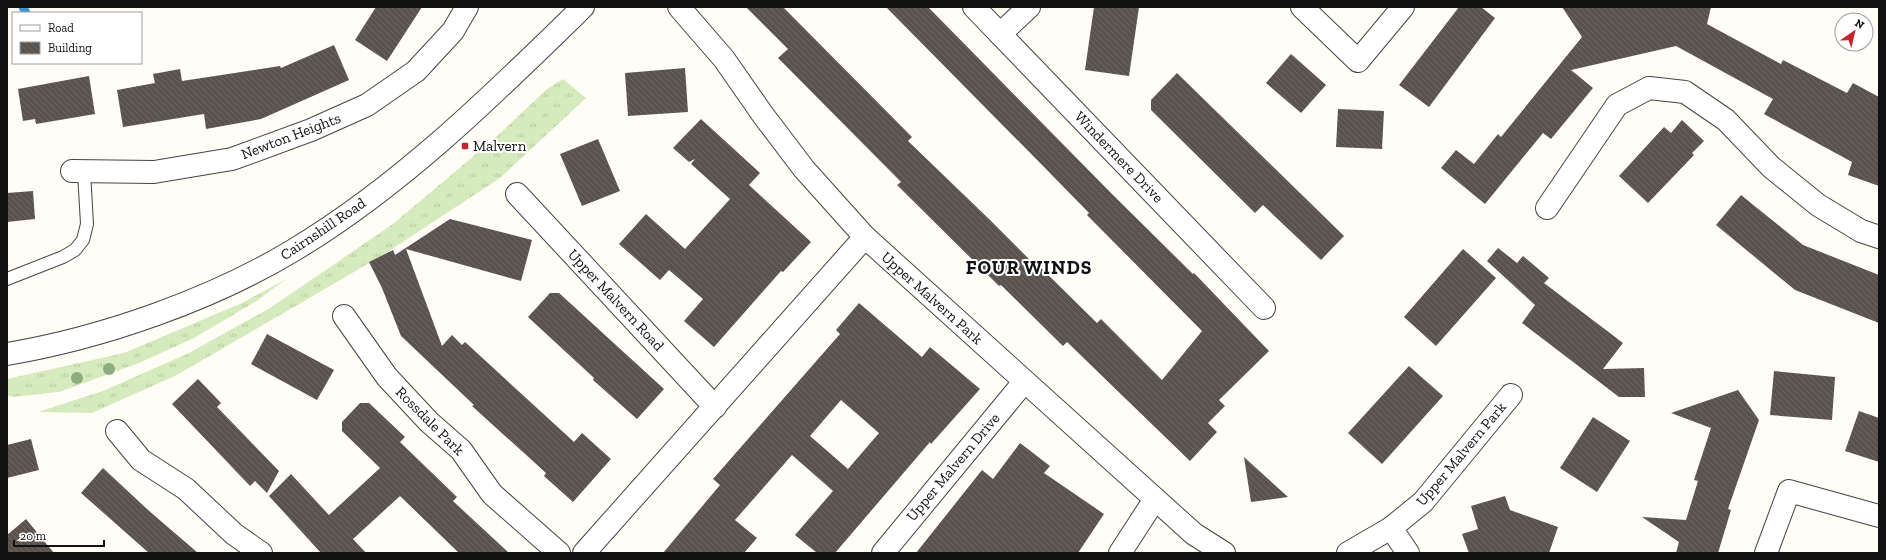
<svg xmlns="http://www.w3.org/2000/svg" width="1886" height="560" font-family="'Zilla Slab',serif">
  <defs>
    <pattern id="grass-tufts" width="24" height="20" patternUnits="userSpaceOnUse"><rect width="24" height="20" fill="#d5ebbd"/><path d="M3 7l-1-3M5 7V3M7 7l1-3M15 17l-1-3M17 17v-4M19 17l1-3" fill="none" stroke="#b6c8a1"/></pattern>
    <pattern id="building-back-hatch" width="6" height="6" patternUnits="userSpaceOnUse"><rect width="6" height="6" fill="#5a524d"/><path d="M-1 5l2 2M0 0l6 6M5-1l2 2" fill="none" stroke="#6d6662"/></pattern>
  </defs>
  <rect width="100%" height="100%" fill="#fffdf5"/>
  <g fill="url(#grass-tufts)">
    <path d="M563,79L586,98L500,178L383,255L177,375L92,413L38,412L103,391L189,353L270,308L393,224L494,139L547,89Z"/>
    <path d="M286,279L258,300L194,338L139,363L59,392L11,397L7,395V379L124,353L242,303Z"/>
  </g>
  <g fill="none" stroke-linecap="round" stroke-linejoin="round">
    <path stroke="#3f96cf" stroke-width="9" d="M23,7L26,13"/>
  </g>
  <g fill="url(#building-back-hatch)" fill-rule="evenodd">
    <path d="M376,7H422L387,61L355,40Z"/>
    <path d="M746,7H783L912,137L908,141L989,219L1036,266L1038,265L1097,323L1101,319L1162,380L1202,331L1087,215L1089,213L1047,170L886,7H928L1112,194L1193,274L1194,273L1269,351L1219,400L1225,406L1208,423L1217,432L1190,461L1067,342L1063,346L1001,285L999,286L897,185L901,182L778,58L788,49Z"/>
    <path d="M1094,7H1139L1129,76L1085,70Z"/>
    <path d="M1459,7H1481L1495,18L1429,107L1399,85Z"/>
    <path d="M1562,7H1711L1707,24L1781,64L1783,60L1847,93L1853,83L1879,97V186L1848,175L1852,162L1764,114L1773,99L1676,46L1571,70L1593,88L1551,139L1543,133L1485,204L1441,168L1456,150L1474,164L1498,134L1501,137L1582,37Z"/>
    <path d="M334,45L349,80L261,119L206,129L204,114L123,127L117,90L155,83L153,74L180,69L182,81L280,66L281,68Z"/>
    <path d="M1291,54L1326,85L1301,113L1266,83Z"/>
    <path d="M685,68L688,112L628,116L625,73Z"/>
    <path d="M1177,73L1344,236L1321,260L1263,205L1255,213L1151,110V100Z"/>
    <path d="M89,76L95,114L36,124L35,119L23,121L18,89Z"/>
    <path d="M1338,109L1384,111L1382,149L1336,147Z"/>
    <path d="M701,119L760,173L749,185L811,242L783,272L781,271L714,347L684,321L703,299L669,270L660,280L619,244L646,214L685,249L730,199L691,164L695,159L689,162L673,148Z"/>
    <path d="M1682,120L1704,141L1692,153L1694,155L1648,203L1619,176L1664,127L1671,133Z"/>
    <path d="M598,139L620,191L582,206L560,154Z"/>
    <path d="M33,191L35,219L7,222V193Z"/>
    <path d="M1741,195L1803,245L1879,275V323L1795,290L1716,225Z"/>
    <path d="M450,219L532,240L521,281L406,249L442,346L452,335L462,345L465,342L574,442L582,433L611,459L573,502L544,476L546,473L472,406L474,405L401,336L382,288L369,262L393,250L395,255Z"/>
    <path d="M1498,248L1517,263L1523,256L1549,278L1544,283L1623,343L1603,369L1644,368L1645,397H1619L1522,323L1535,305L1487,261Z"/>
    <path d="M1463,249L1496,278L1436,346L1404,317Z"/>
    <path d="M550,293H559L664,389L637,419L593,380L594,378L528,317Z"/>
    <path d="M859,303L922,357L930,347L980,389L931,444L930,442L835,553H817L795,535L833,491L792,455L735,520L757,538L744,553H663L720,485L713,479L840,334L836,330ZM841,400L879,433L848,469L810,436Z"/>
    <path d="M267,334L334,370L317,400L251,364Z"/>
    <path d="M1409,366L1443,396L1382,464L1348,433Z"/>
    <path d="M1774,371L1835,377L1832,420L1770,415Z"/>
    <path d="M198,379L221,403L217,407L279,471L267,493L255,481L250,486L172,404Z"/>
    <path d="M1738,390L1759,420L1728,509L1731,510L1718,553H1676L1679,542L1642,517L1686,520L1698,481L1694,480L1711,428L1671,413Z"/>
    <path d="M360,403H369L405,437L400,442L457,497L453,501L509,553H459L400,496L353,539L366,553H321L269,496L291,474L329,515L380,468L342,431V422Z"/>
    <path d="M1859,411L1879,418V462L1845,451Z"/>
    <path d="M1593,417L1630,441L1597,492L1560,468Z"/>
    <path d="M31,439L39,470L7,478V445Z"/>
    <path d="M1020,443L1050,466L1044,473L1104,514L1078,553H916L982,470L993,479Z"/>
    <path d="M1244,457L1288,497L1251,502Z"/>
    <path d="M103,468L148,510L198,553H149L81,493Z"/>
    <path d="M1505,496L1510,510L1558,527L1549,553H1469L1462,534L1478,529L1471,506Z"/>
    <path d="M26,519L54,553H7V535Z"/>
  </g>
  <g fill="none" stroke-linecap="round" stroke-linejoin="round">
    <g stroke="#444" stroke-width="14">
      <path id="service" d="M7,279L63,257L75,250L83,240L87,224L84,172"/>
    </g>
    <g stroke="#444" stroke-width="24">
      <g id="minor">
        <path d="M679,7L724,59L763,115L804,169L865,237L1194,534L1224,553"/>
        <path d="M974,7L1264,308"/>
        <path d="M1302,7L1358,61L1403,7"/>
        <path d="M1000,34L1029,7"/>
        <path d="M72,171L154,172L232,159L311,130L367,105L416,71L453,31L467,7"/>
        <path d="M517,194L715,407"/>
        <path d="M1547,208L1617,105L1649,88L1685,92L1726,120L1771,167L1818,205L1861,231L1879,237"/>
        <path d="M344,316L387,377L429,422L461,450L492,494L559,553"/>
        <path d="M117,431L141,460L186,489L234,534L261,553"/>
        <path d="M1391,528L1408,553"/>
        <path d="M584,553L865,237"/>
        <path d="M883,553L1024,382"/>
        <path d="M1120,553L1155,499"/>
        <path d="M1348,553L1391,528L1423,502L1511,395"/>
        <path d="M1766,553L1789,491L1879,516"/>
      </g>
    </g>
    <g stroke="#444" stroke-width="24">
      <path id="tertiary" d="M7,354C102,338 211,300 294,250C402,185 493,95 583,7"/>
    </g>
    <use href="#service" stroke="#fff" stroke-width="12"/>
    <use href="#minor" stroke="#fff" stroke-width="22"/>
    <use href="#tertiary" stroke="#fff" stroke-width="22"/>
  </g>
  <g fill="#8dad7f">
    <circle cx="109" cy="369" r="6"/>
    <circle cx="77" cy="378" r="6"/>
  </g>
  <rect fill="#c4262e" stroke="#fff" stroke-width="1.5" x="461" y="142" width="8" height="8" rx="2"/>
  <g text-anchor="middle" stroke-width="4" stroke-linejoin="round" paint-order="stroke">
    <g font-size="15" fill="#111" stroke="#fff">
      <text transform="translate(291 136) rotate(-21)" y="5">Newton Heights</text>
      <text transform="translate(1119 157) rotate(46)" y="5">Windermere Drive</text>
      <text transform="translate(323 229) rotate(-34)" y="5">Cairnshill Road</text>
      <text transform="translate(932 298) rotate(42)" y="5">Upper Malvern Park</text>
      <text transform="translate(616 300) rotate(47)" y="5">Upper Malvern Road</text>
      <text transform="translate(430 421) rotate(45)" y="5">Rossdale Park</text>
      <text transform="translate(1461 454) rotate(-50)" y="5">Upper Malvern Park</text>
      <text transform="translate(953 467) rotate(-50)" y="5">Upper Malvern Drive</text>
    </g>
    <g font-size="15" fill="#111" stroke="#fff" text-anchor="start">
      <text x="473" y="151">Malvern</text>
    </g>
    <g font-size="19" font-weight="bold" letter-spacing="1" fill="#111" stroke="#fff">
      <text x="1029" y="274">FOUR WINDS</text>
    </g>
  </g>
  <rect width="1886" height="560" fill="none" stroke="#111111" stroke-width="16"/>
  <rect x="12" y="12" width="130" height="52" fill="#ffffff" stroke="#a0a0a0"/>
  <rect x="20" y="25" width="20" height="6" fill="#ffffff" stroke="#a0a0a0"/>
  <text x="48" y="32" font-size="12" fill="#111111">Road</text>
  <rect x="20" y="42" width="20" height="12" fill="url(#building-back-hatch)" stroke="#a0a0a0"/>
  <text x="48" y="52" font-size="12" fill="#111111">Building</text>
  <g transform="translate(1854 32) rotate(34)"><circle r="19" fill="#ffffff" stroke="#a0a0a0"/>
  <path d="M0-3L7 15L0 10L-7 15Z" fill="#c4262e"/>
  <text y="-6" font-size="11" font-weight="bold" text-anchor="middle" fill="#111111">N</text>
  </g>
  <path d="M14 540v6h90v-6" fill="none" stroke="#111111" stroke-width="2"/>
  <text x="20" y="540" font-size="12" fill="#111111" stroke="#ffffff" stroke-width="3" paint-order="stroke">20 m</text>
</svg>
